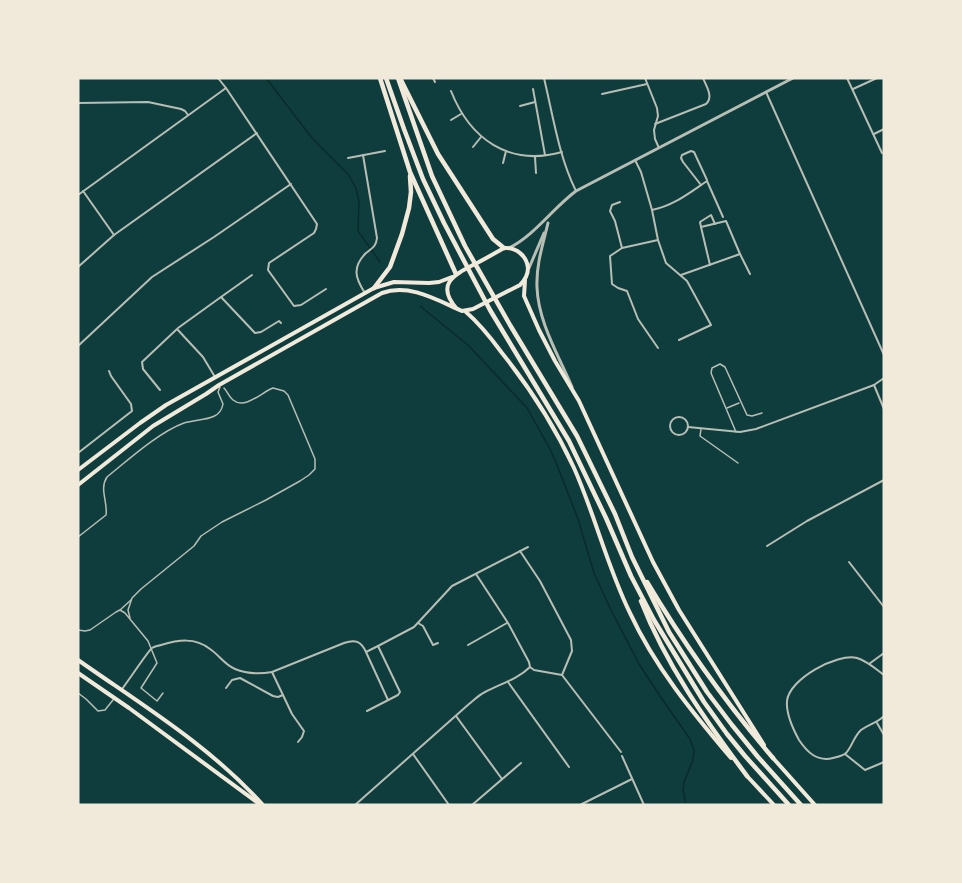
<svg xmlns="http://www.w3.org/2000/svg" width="962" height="883" font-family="'IBM Plex Sans',sans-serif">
  <rect width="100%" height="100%" fill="#0f3d3e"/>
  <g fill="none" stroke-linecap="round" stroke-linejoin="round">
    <g stroke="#0a2a2b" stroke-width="1.5">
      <path d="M266,78L312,138L348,174L356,188L359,202L358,231L380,262"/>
      <path d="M420,306L469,346L527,408L549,447L557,465L578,519L594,573L611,610L639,664L660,696L690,739L694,750L693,760L684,782L683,790L686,805"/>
    </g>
    <g stroke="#b8beb3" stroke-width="1.5">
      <path d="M727,408L739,403"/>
      <path d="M701,429L700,436L738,463"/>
      <path d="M736,432L711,373L712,368L720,364L725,367L747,415L752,416L762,413"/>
      <path d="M78,537L106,515C108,502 99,489 107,477C128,460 159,432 184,423C199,418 220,422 223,404L218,392L220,387"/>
      <path d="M120,610L131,600"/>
      <path d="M130,618L128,610L132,598L141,589L194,546L201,536L222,522L266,500L300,481L309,475L315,469V459L288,395L284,391L273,388C262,392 245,410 233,400C229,397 227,391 224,388"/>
      <path d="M78,630L85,631L90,630L116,612L120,610L125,613L148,641L157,663L141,688L157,701L163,693"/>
      <path d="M78,693L86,699L98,711L105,710L113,700"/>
    </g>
    <g stroke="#b8beb3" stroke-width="2">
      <path d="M218,78L226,88L317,224L316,229L314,233L269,263L268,270L294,306L301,305L326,289"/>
      <path d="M433,78L435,82"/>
      <path d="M544,78C553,116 559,157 576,191"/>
      <path d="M645,78L657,108L658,116L654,130L655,139L659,148"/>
      <path d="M847,78L882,153"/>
      <path d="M533,89L545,155"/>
      <path d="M853,89L877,78"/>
      <path d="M451,91C470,139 509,167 562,152"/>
      <path d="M766,92L884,355"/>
      <path d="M602,94L647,84"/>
      <path d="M78,103L148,102L181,109L185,111L188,115"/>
      <path d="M520,106L535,102"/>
      <path d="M451,120L461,114"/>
      <path d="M655,124L706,104C714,97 706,86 703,78"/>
      <path d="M874,134L884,129"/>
      <path d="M473,147L481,137"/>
      <path d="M363,155L377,238C376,247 372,248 366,253C352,267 355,278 365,293"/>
      <path d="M535,157L536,173"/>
      <path d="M348,158L385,151"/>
      <path d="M635,160L641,172L652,210L658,240L666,263L687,281L711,325L679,340"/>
      <path d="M503,163L506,151"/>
      <path d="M701,185L683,162L681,158L682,155L691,151L694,152L707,180"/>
      <path d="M83,191L114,235"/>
      <path d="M78,195L226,88"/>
      <path d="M620,202L612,205L610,211L615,221L622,248"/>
      <path d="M652,210C673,206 689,193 707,181L723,217"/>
      <path d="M701,227L700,222L711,215L715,224"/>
      <path d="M658,240L622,248L610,256L612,284L618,288L627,291L638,319L658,348"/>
      <path d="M710,265L701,227L726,221L740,254L750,274"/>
      <path d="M78,267L114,235L257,133"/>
      <path d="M681,275L740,254"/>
      <path d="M221,297L252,275"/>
      <path d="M178,328L221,297L255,333L261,332L279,321L281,323"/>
      <path d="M78,346L152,277L214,237L291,184"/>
      <path d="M874,385L884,409"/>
      <path d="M160,390L143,369L142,362L177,329L203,357L215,377"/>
      <circle cx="679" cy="426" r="9"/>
      <path d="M688,427L740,432L756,429L874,385L884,378"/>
      <path d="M78,453L132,411L131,404L111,376L109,371"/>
      <path d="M767,546L807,521L884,480"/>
      <path d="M520,551L540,581L571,640L572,651L562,675"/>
      <path d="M849,562L884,607"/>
      <path d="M476,574L508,623L529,662L530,667"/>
      <path d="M418,623L423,626L433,645L438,643"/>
      <path d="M468,645L507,623"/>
      <path d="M378,646L414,627L452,586L528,547"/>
      <path d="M366,652L388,700"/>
      <path d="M869,664L884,653"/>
      <path d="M272,672L292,714L304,731L302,737L298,742"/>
      <path d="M884,675C876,669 867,661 857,658C837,653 789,679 787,701C786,713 793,729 799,740C807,752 817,762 833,758C837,757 843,756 846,753C852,747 854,736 861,730C869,724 877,723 884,716"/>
      <path d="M508,682L569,767"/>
      <path d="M226,688L232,680L240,678L273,696L278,697L283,695"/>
      <path d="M122,689C127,683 148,651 152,648C155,646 158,646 161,645C178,640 195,637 210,649C219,655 225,665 235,669C247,674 260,674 272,672L344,643C355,639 361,641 366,652L378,646L400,692L398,695L367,711"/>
      <path d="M456,716L502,779"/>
      <path d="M877,723L884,735"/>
      <path d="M413,754L449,805"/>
      <path d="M845,754L865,770L884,762"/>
      <path d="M622,756L644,805"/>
      <path d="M355,805L469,704C474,700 479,695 485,692C500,684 518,679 530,667L534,670L562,675L621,752"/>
      <path d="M472,805L521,763"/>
      <path d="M580,805L632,779"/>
    </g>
    <g stroke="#b8beb3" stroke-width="3">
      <path d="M548,223C543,244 536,265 537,287C538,322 559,356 572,387"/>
      <path d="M509,248C535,235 553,208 576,191L793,78"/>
      <path d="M529,268L544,233"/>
    </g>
    <g stroke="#f1e9da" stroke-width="4">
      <path d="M525,280L524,296L539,330L555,361L579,401L653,562L679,610L764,745"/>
      <path d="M466,312C480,324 491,338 502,353C530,388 555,427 574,468C595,515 607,566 630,613C655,667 692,712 731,758"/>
      <path d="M78,470L140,423L166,405L374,288L394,282L429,283L439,282L452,277"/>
      <path d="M78,485L153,426L206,394L219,385L382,293C409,283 437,300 462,311L473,309L520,285C524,281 528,275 528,268C527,256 516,247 504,248C495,253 485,259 475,264C454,275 435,284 457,309"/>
      <path d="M78,660C142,705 210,746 263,805"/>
      <path d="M78,673L129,708L258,803"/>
      <path d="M746,775L774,805"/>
    </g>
    <path stroke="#f1e9da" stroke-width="4" d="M773,758L815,805"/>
    <g stroke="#f1e9da" stroke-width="4.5">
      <path d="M380,78L410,172L456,274"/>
      <path d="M386,78L404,129L423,179L444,223L490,310L569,441L606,518L631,576L654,620L704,702L727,734L745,756L789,805"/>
      <path d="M398,78L432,176L465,246L510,325L577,436L615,514L632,557L669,632L707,692L732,725L758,757L801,805"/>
      <path d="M400,78L438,154L493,239L504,248"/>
      <path d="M374,288L390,267L402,234L409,208L411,192L410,176"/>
      <path d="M647,582C684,644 726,703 773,758"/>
      <path d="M641,601C666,665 706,721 747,776"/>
    </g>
  </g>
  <rect width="962" height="883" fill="none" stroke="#f1e9da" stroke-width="159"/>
</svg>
